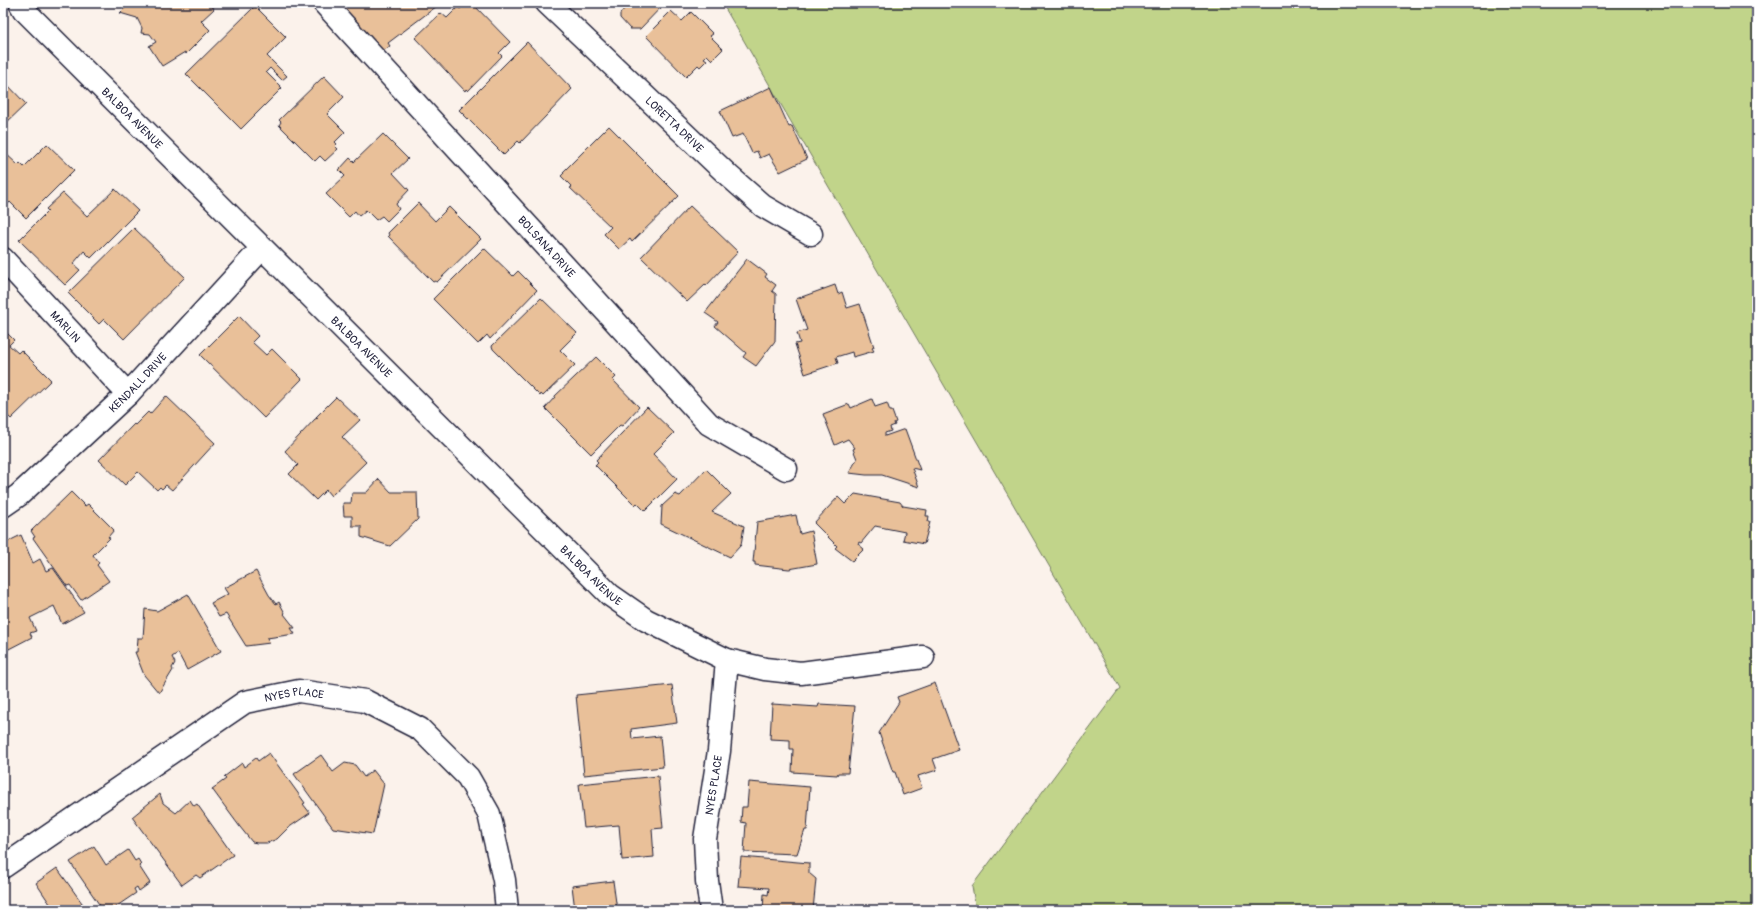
<svg xmlns="http://www.w3.org/2000/svg" width="1760" height="913" font-family="Pangolin,sans-serif">
  <rect width="100%" height="100%" fill="#fbf2eb"/>
  <filter id="ink" filterUnits="userSpaceOnUse"><feTurbulence type="fractalNoise" baseFrequency=".025" numOctaves="2"/><feDisplacementMap in="SourceGraphic" scale="8" xChannelSelector="R" yChannelSelector="G"/><feConvolveMatrix kernelMatrix="1 2 1 2 8 2 1 2 1" color-interpolation-filters="sRGB"/></filter>
  <g filter="url(#ink)">
    <path fill="#c1d48a" stroke="#727b62" d="M722,3H1757V910H976L972,886L1120,688Z"/>
    <g fill="#e9c099" stroke="#22223b">
      <path d="M130,3H213L212,6L214,9L201,21L210,30L186,54L185,52L162,66L149,46L156,42L150,34L141,33L142,28L137,18L120,13Z"/>
      <path d="M340,3H441L388,43L390,46L379,54Z"/>
      <path d="M465,3H472L510,42L499,53L502,56L468,91L466,89L465,91L415,38L441,13L447,18L458,7L460,9Z"/>
      <path d="M617,3H665L640,29H630L620,18V14L624,9Z"/>
      <path d="M255,6L286,37L267,56L287,76L282,80L270,68L266,72L282,88L241,129L186,74Z"/>
      <path d="M671,11L682,21L691,12L713,34L710,36L723,49L712,60L707,55L704,58L707,60L700,67L698,65L686,77L646,36Z"/>
      <path d="M527,42L572,89L520,143L518,141L504,155L459,110Z"/>
      <path d="M324,76L344,97L327,114L345,132L335,142L337,144L335,146L338,149L325,161L320,156L315,161L279,125L281,122L279,120Z"/>
      <path d="M5,82L26,104L3,126V84Z"/>
      <path d="M771,87L789,127L792,126L807,159L780,172L769,154L760,158L757,151L752,153L743,134L732,138L720,111Z"/>
      <path d="M609,126L679,196L632,242L630,239L619,249L604,234L611,227L570,188L572,187L561,176L564,173L563,172Z"/>
      <path d="M383,134L408,159L393,173L409,190L396,204L399,209L387,221L382,216L376,220L366,210L359,216L355,211L349,217L326,194L345,176L339,170L350,158L354,162Z"/>
      <path d="M47,144L74,170L26,218L10,202L3,209V151L18,165L20,163L24,167Z"/>
      <path d="M115,189L138,211L91,258L84,251L73,264L80,270L65,285L19,240L48,211L46,209L63,193L87,216Z"/>
      <path d="M418,203L435,221L449,207L481,239L437,282L435,281L433,282L388,236L389,235L388,233Z"/>
      <path d="M690,206L738,252L706,286L705,285L687,302L641,257Z"/>
      <path d="M134,228L185,277L124,339L104,319L99,324L68,293Z"/>
      <path d="M484,248L513,276L518,271L537,290L490,339L487,335L478,344L433,299Z"/>
      <path d="M747,259L767,274L765,277L776,285L772,291L776,294L775,341L756,366L743,357L746,353L715,326L718,322L705,313Z"/>
      <path d="M835,285L838,294L842,292L847,308L860,304L874,347L872,348L874,351L853,357L852,352L836,357L838,363L805,374L795,344L800,343L797,333L807,330L796,299Z"/>
      <path d="M541,298L577,333L560,350L575,365L543,396L541,394L540,396L493,349L492,346Z"/>
      <path d="M239,316L258,336L252,342L266,355L272,349L302,379L264,418L200,355Z"/>
      <path d="M3,329L14,340L9,345L18,353L21,350L51,380L11,419L3,411Z"/>
      <path d="M596,357L616,377L613,380L639,407L622,426L620,425L591,454L545,408L555,397V396Z"/>
      <path d="M166,396L215,443L172,490L166,485L162,489L160,487L157,490L138,472L125,485L99,460L134,424L135,425L148,412L150,414Z"/>
      <path d="M336,397L360,420L342,437L366,462L331,496L326,490L316,500L289,474L298,465L285,451L315,419L318,418L316,417Z"/>
      <path d="M872,399L875,407L887,403L890,411H892L896,422L894,423L895,425L890,427L891,431L885,433V436L905,429L920,470L912,468L919,487L882,475H866L849,473L857,459L853,449L855,448L848,439L835,445L823,414L849,404L851,408Z"/>
      <path d="M647,407L674,433L653,454L677,479L645,511L637,503L635,505L595,465L598,462L596,460Z"/>
      <path d="M706,469L731,494L712,512L744,526L741,545L730,557L661,524L662,506L675,494L680,496Z"/>
      <path d="M379,479L391,492H417L418,519L390,546L361,537V526H352V516H344L343,503H351L352,493H366Z"/>
      <path d="M71,492L85,506L88,504L114,530L108,537L110,538L93,555L99,563L97,565L109,581L81,600L70,585L67,586L33,538L35,537L31,531Z"/>
      <path d="M855,494L900,502L903,506L927,510L926,516H929L928,522H930L924,544L903,540L905,532L875,526L861,543L859,542L858,544L864,549L852,561L835,548L837,546L814,523L838,497L845,504Z"/>
      <path d="M796,515L800,534L811,531L817,564L789,569L755,565V562H753L757,522Z"/>
      <path d="M21,535L33,563L40,559L46,571L53,568L84,612L62,624L54,606L30,618L36,631L30,633L32,637L5,651L3,647V544Z"/>
      <path d="M256,571L269,595L276,604L279,602L285,613L284,614L295,628H291L295,634L267,638L270,643L246,646L226,614L219,617L211,603L228,594L224,588Z"/>
      <path d="M188,594L221,651L187,670L178,653L172,657L175,663L172,668L173,670L159,693L144,675L135,652H137L138,638H143L145,609L157,611Z"/>
      <path d="M935,683L959,750L933,759L937,770L918,776L922,788L903,795L895,772H893L879,733L899,702L897,697Z"/>
      <path d="M672,685L677,723L631,729L632,739L660,736L663,767L584,775L576,695Z"/>
      <path d="M772,704L818,707L819,704L855,706L848,773H838L837,775L792,772L793,749H790V740L770,739Z"/>
      <path d="M269,753L305,803L303,804L310,813L288,828L277,839L267,843H257L252,842L240,827L212,789L226,779L224,777L242,763L244,767L256,758L258,761Z"/>
      <path d="M321,755L333,772L345,763L355,765L364,777L373,770L384,784L373,834L333,828L294,774Z"/>
      <path d="M658,776L663,828L652,829L654,857L622,860L619,825L584,828L579,784Z"/>
      <path d="M749,782L810,787L807,830H805L797,854L744,852L746,823L741,822L742,807H747Z"/>
      <path d="M160,794L163,803L176,813L190,800L194,806L197,804L233,855L200,878L196,875L182,885L132,817Z"/>
      <path d="M94,846L106,865L128,850L135,861L138,859L141,864L139,866L150,883L139,891L137,887L134,889L136,893L111,910L106,908L103,910L70,862Z"/>
      <path d="M741,857L809,863V873L816,879L813,910H763L764,894L768,895L769,888L738,886Z"/>
      <path d="M57,868L87,910H43L50,904L36,883Z"/>
      <path d="M613,881L617,910H575L572,886Z"/>
    </g>
    <g fill="none" stroke-linecap="round" stroke-linejoin="round">
      <g stroke="#22223b" stroke-width="25">
        <g id="minor">
          <path id="s1" d="M20,3L24,10L610,595L646,620L727,660L765,669L801,673L923,657"/>
          <path id="s2" d="M324,3L709,424L786,469"/>
          <path id="s3" d="M547,3L729,176L763,206L811,234"/>
          <path id="s4" d="M3,259L128,394"/>
          <path id="s5" d="M3,506L19,495L128,394L262,248"/>
          <path id="s6" d="M3,867L245,702L299,691L365,701L420,729L468,777L489,814L504,880L507,910"/>
          <path id="s7" d="M711,910L707,881L705,839L719,751L727,660"/>
        </g>
      </g>
      <use href="#minor" stroke="#fff" stroke-width="22"/>
    </g>
  </g>
  <g text-anchor="middle" stroke-width="4" stroke-linejoin="round" paint-order="stroke">
    <g font-size="11" fill="#22223b" stroke="#fff">
      <text dy="4" stroke="none"><textPath href="#s1" startOffset="161">BALBOA AVENUE</textPath></text>
      <text dy="4" stroke="none"><textPath href="#s3" startOffset="176">LORETTA DRIVE</textPath></text>
      <text dy="4" stroke="none"><textPath href="#s2" startOffset="330">BOLSANA DRIVE</textPath></text>
      <text dy="4" stroke="none"><textPath href="#s4" startOffset="92">MARLIN</textPath></text>
      <text dy="4" stroke="none"><textPath href="#s1" startOffset="485">BALBOA AVENUE</textPath></text>
      <text dy="4" stroke="none"><textPath href="#s5" startOffset="183">KENDALL DRIVE</textPath></text>
      <text dy="4" stroke="none"><textPath href="#s1" startOffset="809">BALBOA AVENUE</textPath></text>
      <text dy="4" stroke="none"><textPath href="#s6" startOffset="343">NYES PLACE</textPath></text>
      <text dy="4" stroke="none"><textPath href="#s7" startOffset="126">NYES PLACE</textPath></text>
    </g>
  </g>
  <rect width="1760" height="913" fill="none" stroke="#fff" stroke-width="16"/>
  <rect x="8" y="8" width="1744" height="897" fill="none" stroke="#22223b" stroke-width="1.5" filter="url(#ink)"/>
</svg>
